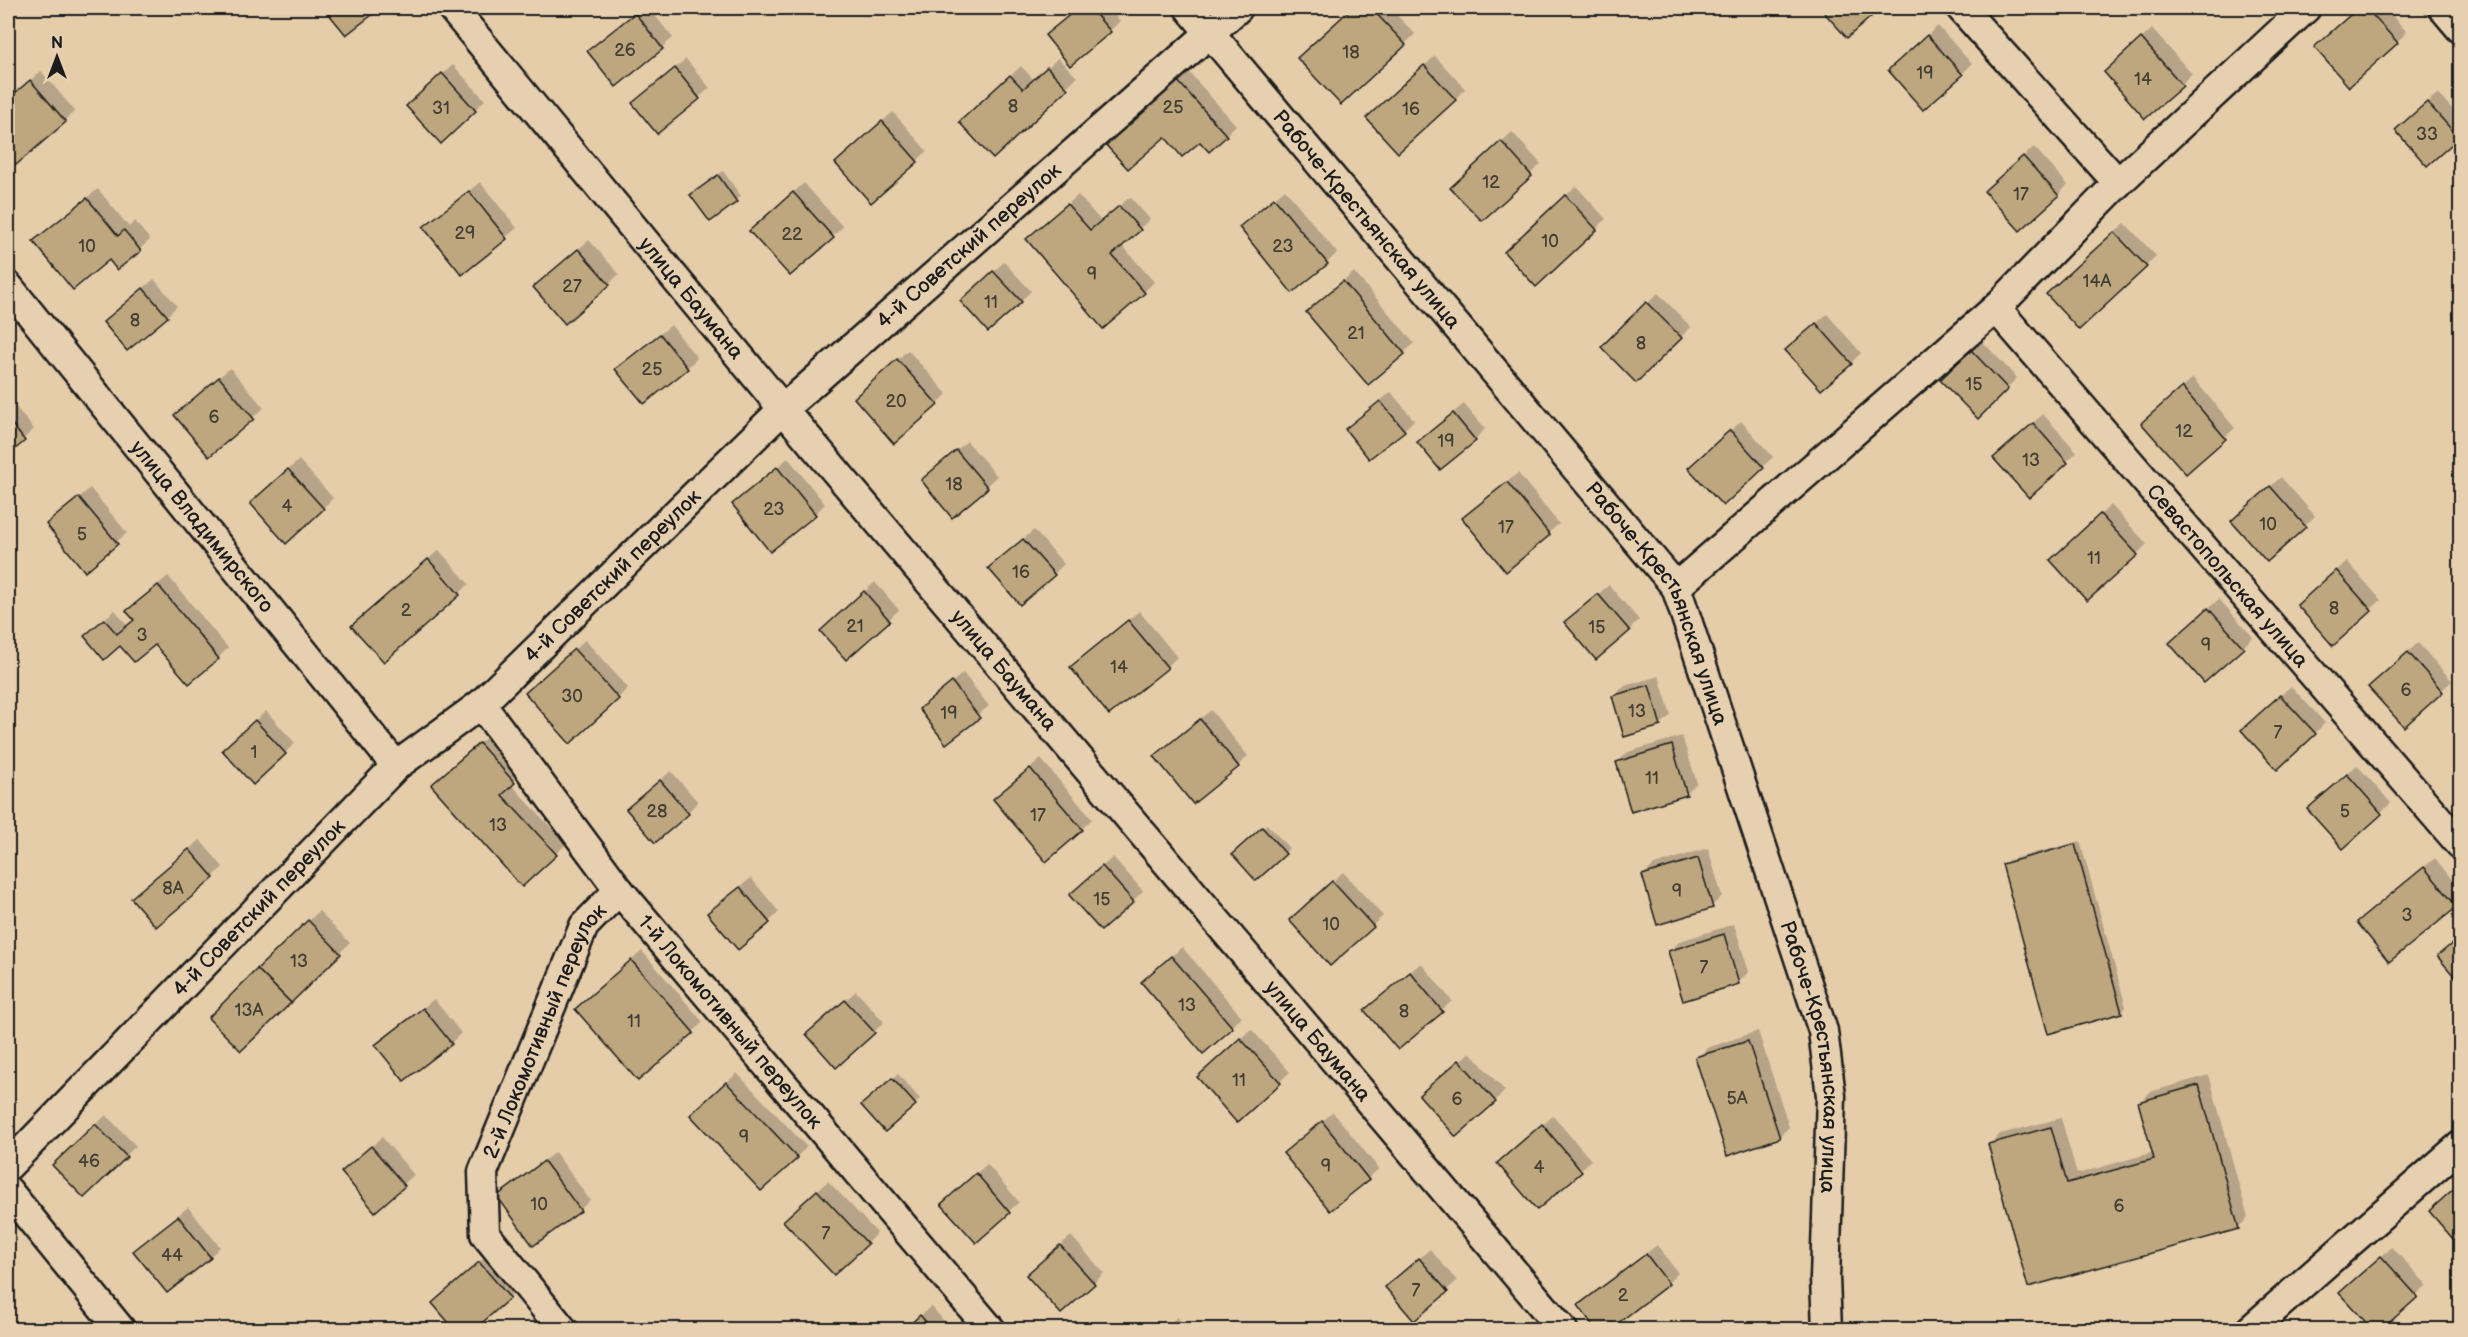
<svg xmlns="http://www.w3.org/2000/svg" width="2468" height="1337" font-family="'Balsamiq Sans',sans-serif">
  <rect width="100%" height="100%" fill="#e5cdaa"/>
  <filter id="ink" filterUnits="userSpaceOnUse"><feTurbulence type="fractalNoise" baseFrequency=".0167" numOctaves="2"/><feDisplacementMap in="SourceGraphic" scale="12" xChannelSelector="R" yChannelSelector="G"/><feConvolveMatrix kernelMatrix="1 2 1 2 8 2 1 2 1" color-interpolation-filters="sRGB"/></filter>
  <g filter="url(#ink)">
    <g fill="#0003">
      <path d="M326,8H379L346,33Z"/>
      <path d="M642,8H649L673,38L616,85L589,51Z"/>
      <path d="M1078,8H1108L1120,21L1110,31L1047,35Z"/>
      <path d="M1354,8H1390L1415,34L1405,44L1309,48Z"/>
      <path d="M1822,8H1879L1847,36Z"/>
      <path d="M2359,8H2385L2407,32L2397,42L2326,37Z"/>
      <path d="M1938,26L1972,64L1962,74L1900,60Z"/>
      <path d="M2152,29L2192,74L2145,117L2116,62Z"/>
      <path d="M1435,56L1465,89L1455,99L1378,108Z"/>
      <path d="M1058,58L1077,77L993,156L971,112L1021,66L1034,80Z"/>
      <path d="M686,59L710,88L657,132L634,103Z"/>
      <path d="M453,65L485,100L441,141L419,96Z"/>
      <path d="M1187,70L1236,125L1226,135L1209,150L1200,140L1116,133Z"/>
      <path d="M41,71L75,111L16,163L8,153V100Z"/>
      <path d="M2438,93L2460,118V135L2427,164L2407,120Z"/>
      <path d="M893,112L927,151L917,161L847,153Z"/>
      <path d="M1512,132L1541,164L1482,219L1463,178Z"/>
      <path d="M2034,147L2068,185L2058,195L1996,181Z"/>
      <path d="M723,171L741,196L710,220L697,190Z"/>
      <path d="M480,182L517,228L462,273L425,228Z"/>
      <path d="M804,183L843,227L790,274L761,221Z"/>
      <path d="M1576,186L1606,219L1596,229L1516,242Z"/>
      <path d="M98,189L129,227L135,221L150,240L118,268L109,258L45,231Z"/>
      <path d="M1285,189L1337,253L1327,263L1241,227Z"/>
      <path d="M1078,195L1101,221L1130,197L1150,219L1122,245L1154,282L1144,292L1038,230Z"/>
      <path d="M2125,223L2156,256L2146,266L2058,284Z"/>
      <path d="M589,240L619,274L609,284L545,277Z"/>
      <path d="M1004,262L1031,291L1021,301L972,291Z"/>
      <path d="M1354,272L1414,343L1404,353L1308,312Z"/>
      <path d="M154,279L177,306L167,316L115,312Z"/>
      <path d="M1658,293L1691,327L1636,381L1603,347Z"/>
      <path d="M1827,314L1861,353L1851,363L1797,340Z"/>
      <path d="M671,325L697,358L687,368L617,369Z"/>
      <path d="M1982,341L2017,378L1978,417L1942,380Z"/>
      <path d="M908,350L947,394L937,404L866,388Z"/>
      <path d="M230,368L264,408L209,455L186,405Z"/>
      <path d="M2193,378L2235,428L2186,472L2153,413Z"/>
      <path d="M1391,392L1414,420L1404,430L1358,419Z"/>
      <path d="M9,399L34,429L8,453V400Z"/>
      <path d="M1464,404L1485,429L1475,439L1429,432Z"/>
      <path d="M2043,414L2077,452L2029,496L2005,448Z"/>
      <path d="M1741,421L1773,457L1723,504L1700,458Z"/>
      <path d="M967,441L997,476L952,516L933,470Z"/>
      <path d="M788,458L825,504L815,514L734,504Z"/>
      <path d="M299,460L333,498L323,508L262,493Z"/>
      <path d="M1518,473L1559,524L1506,569L1474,508Z"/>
      <path d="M2281,477L2315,516L2305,526L2243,511Z"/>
      <path d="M90,488L127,533L85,569L48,525Z"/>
      <path d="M2111,505L2147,544L2137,554L2062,550Z"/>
      <path d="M1034,530L1064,564L1054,574L1000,559Z"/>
      <path d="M439,550L469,584L459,594L363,616Z"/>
      <path d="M2347,561L2381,600L2333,644L2309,595Z"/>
      <path d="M168,576L228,648L218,658L156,642L120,644L96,626L115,610L127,625L135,619L138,601Z"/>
      <path d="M875,582L899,610L846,658L832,621Z"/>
      <path d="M1609,585L1639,620L1629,630L1576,612Z"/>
      <path d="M2219,599L2253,637L2243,647L2181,633Z"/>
      <path d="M1139,611L1177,657L1167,667H1072Z"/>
      <path d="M585,640L628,688L618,698L537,683Z"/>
      <path d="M2418,643L2452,681L2404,725L2380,677Z"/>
      <path d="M963,673L989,706L946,741L921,709Z"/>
      <path d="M1659,676L1671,715L1660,725L1614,696L1624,686Z"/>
      <path d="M2291,686L2325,723L2315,733L2253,720Z"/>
      <path d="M1211,710L1248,756L1238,766L1166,746Z"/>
      <path d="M266,711L295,743L285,753L234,740Z"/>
      <path d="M490,734L524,772L511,784L566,844L556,854L443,775Z"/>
      <path d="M1682,736L1697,783L1686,794L1617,762L1628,752Z"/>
      <path d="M1041,759L1092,819L1082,829L995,799Z"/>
      <path d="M2357,765L2391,803L2343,847L2319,799Z"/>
      <path d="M671,771L698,802L688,812L638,799Z"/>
      <path d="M1267,824L1289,848L1285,853L1239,849Z"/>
      <path d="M200,840L223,867L213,877L143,888Z"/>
      <path d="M2080,841L2126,1007L2122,1012L2004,865L2008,860Z"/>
      <path d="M1708,848L1722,896L1712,906L1643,875L1654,865Z"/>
      <path d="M1113,857L1143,891L1133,901L1081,885Z"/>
      <path d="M2435,858L2460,890V901L2456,906L2369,912Z"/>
      <path d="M1343,872L1383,916L1372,926L1301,910Z"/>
      <path d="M751,878L779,912L769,922L720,903Z"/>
      <path d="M319,911L350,943L241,1049L210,1018Z"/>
      <path d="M1734,924L1749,972L1738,982L1670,951L1680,941Z"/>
      <path d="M2460,937V981L2440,956Z"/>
      <path d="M1182,947L1242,1017L1204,1052L1153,972Z"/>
      <path d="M642,951L703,1022L693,1032L577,1009Z"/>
      <path d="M1421,963L1452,1001L1398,1048L1376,1000Z"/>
      <path d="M856,991L884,1022L874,1032L818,1024Z"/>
      <path d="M434,999L461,1033L451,1043L377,1045Z"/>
      <path d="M1251,1029L1290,1072L1238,1121L1209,1067Z"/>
      <path d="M1758,1031L1789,1127L1779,1137L1697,1058L1707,1048Z"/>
      <path d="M1470,1052L1505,1091L1495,1101L1431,1086Z"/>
      <path d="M737,1073L807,1147L762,1189L702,1105Z"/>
      <path d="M898,1074L920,1099L885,1130L868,1101Z"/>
      <path d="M2209,1075L2248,1218L2238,1228L2029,1286L1990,1144L2000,1134L2061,1118L2077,1174L2154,1152L2140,1102L2150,1092Z"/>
      <path d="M1333,1112L1379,1169L1330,1209L1285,1153Z"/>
      <path d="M106,1115L136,1146L84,1196L54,1165Z"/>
      <path d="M1553,1116L1591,1160L1538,1207L1509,1153Z"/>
      <path d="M382,1137L414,1175L375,1210L343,1172Z"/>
      <path d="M555,1152L590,1200L580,1210L499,1196Z"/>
      <path d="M987,1164L1019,1202L976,1241L953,1194Z"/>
      <path d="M828,1181L877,1233L867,1243L795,1211Z"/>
      <path d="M2460,1184V1245L2431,1211Z"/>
      <path d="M188,1207L220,1247L210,1257L135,1251Z"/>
      <path d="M1071,1236L1104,1273L1094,1283L1038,1265Z"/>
      <path d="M1657,1245L1678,1273L1668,1283L1580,1305Z"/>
      <path d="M2392,1247L2427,1285L2416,1295L2352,1283Z"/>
      <path d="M1430,1249L1457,1281L1414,1319L1397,1277Z"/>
      <path d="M490,1253L519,1287L509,1297L444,1293Z"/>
      <path d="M931,1306L952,1330H906Z"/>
      <path d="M1177,1317L1189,1330H1163Z"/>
      <path d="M1494,1321L1501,1330H1483Z"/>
    </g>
    <g fill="#bea77e" stroke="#1c1c1c" stroke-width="1.5">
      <path d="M324,8H381L346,35Z"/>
      <path d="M1078,8H1090L1111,32L1070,66L1045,35Z"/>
      <path d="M1352,8H1371L1406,45L1341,105L1297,58Z"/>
      <path d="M1820,8H1881L1847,38Z"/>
      <path d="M2358,8H2366L2398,43L2349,87L2314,47Z"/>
      <path d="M635,13L663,49L616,87L587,51Z"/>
      <path d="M1927,35L1963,75L1923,110L1888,70Z"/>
      <path d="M2141,38L2183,86L2145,119L2104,72Z"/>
      <path d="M1424,65L1456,100L1398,153L1366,118Z"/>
      <path d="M1047,67L1068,89L993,159L959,122L1010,75L1023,89Z"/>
      <path d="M675,68L700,99L657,134L632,103Z"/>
      <path d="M442,73L476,111L441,144L406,106Z"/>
      <path d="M1176,79L1227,136L1209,152L1200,142L1182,157L1165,137L1128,169L1104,143Z"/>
      <path d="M30,80L66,122L16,165L8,156V99Z"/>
      <path d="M2427,102L2459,138L2427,166L2395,130Z"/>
      <path d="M882,121L918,162L871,203L835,163Z"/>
      <path d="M1501,141L1532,176L1482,221L1450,188Z"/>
      <path d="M2023,156L2059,196L2020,231L1984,191Z"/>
      <path d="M718,175L737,202L710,222L690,195Z"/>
      <path d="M469,191L507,239L462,275L423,227Z"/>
      <path d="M793,192L834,238L790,276L749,231Z"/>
      <path d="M1565,195L1597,230L1536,287L1504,252Z"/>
      <path d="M87,198L118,236L124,230L141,251L117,270L109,260L73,290L33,241Z"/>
      <path d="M1274,198L1328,264L1292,293L1239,227Z"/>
      <path d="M1067,204L1090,230L1119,206L1141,230L1112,255L1145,293L1103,329L1026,239Z"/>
      <path d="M2114,232L2147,267L2079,330L2046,294Z"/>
      <path d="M578,249L610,285L565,324L533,287Z"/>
      <path d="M993,271L1022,302L988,332L960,301Z"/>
      <path d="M1343,281L1405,354L1368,385L1306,312Z"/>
      <path d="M143,288L168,317L127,351L103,322Z"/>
      <path d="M1646,302L1682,338L1636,383L1601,347Z"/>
      <path d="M1816,323L1852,364L1821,390L1785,350Z"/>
      <path d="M660,334L688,369L644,404L615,369Z"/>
      <path d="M1971,350L2008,389L1978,419L1940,380Z"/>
      <path d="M897,359L938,405L894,444L854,398Z"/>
      <path d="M219,377L254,419L209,457L174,415Z"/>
      <path d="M2182,387L2226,439L2186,474L2141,423Z"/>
      <path d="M1380,401L1405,431L1369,459L1345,429Z"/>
      <path d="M1453,413L1476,441L1440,470L1417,442Z"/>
      <path d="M8,419L25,441L8,455Z"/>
      <path d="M2033,423L2068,463L2029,498L1993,458Z"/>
      <path d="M1730,430L1764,468L1723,506L1688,468Z"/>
      <path d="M956,450L988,488L952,518L921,480Z"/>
      <path d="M777,467L816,515L770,552L732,504Z"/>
      <path d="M288,469L324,509L286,544L250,503Z"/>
      <path d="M1507,482L1550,535L1506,572L1462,518Z"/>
      <path d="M2270,486L2306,527L2267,562L2231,521Z"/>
      <path d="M79,497L118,544L85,572L46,524Z"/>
      <path d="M2100,514L2138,555L2087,601L2050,560Z"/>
      <path d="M1023,539L1055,575L1020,605L988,568Z"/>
      <path d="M428,559L460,595L384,662L351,626Z"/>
      <path d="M2336,570L2372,611L2333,646L2297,605Z"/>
      <path d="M158,585L219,659L189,684L155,645L134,662L120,646L104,660L84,636L104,619L117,634L134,620L126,611Z"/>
      <path d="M864,591L890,621L846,660L820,631Z"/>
      <path d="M1598,594L1630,631L1596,660L1564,622Z"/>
      <path d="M2208,608L2244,648L2204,683L2169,643Z"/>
      <path d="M1128,620L1168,668L1109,715L1070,667Z"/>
      <path d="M574,649L619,699L570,744L525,693Z"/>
      <path d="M2408,652L2443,692L2404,727L2368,687Z"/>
      <path d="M952,682L980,718L946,744L919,709Z"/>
      <path d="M1649,685L1661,726L1624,737L1612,696Z"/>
      <path d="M2280,695L2316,734L2277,770L2241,730Z"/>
      <path d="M1200,719L1239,767L1193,804L1154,756Z"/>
      <path d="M255,720L286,754L253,785L222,750Z"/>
      <path d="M479,743L515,783L502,795L557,855L522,887L431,785Z"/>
      <path d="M1672,745L1687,795L1631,812L1616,762Z"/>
      <path d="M1030,768L1083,830L1046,862L993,799Z"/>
      <path d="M2347,774L2382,814L2343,849L2307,809Z"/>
      <path d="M660,780L689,814L655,843L626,809Z"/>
      <path d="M1262,827L1286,854L1256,881L1232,854Z"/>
      <path d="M2075,844L2122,1013L2048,1034L2002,864Z"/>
      <path d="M189,849L214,878L156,927L131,898Z"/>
      <path d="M1698,858L1713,908L1657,925L1642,875Z"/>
      <path d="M1102,866L1134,902L1101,931L1069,895Z"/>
      <path d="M2424,867L2457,907L2389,962L2357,922Z"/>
      <path d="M1332,881L1374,927L1330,966L1289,920Z"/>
      <path d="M740,887L770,923L738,950L707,913Z"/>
      <path d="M308,920L341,954L291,1003L257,969Z"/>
      <path d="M1724,934L1739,984L1683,1001L1668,951Z"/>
      <path d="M2460,937V983L2437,956Z"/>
      <path d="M1171,956L1233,1028L1203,1054L1141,982Z"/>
      <path d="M631,960L694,1033L638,1081L575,1009Z"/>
      <path d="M257,969L291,1003L241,1051L208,1018Z"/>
      <path d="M1410,972L1443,1012L1398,1050L1364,1010Z"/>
      <path d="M845,1000L875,1033L836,1068L806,1034Z"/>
      <path d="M423,1008L452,1044L404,1081L375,1045Z"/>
      <path d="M1240,1038L1281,1083L1237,1123L1197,1077Z"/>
      <path d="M1748,1041L1780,1138L1727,1156L1695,1057Z"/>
      <path d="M1459,1060L1496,1102L1456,1137L1419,1095Z"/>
      <path d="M892,1078L916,1105L885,1132L861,1105Z"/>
      <path d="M726,1082L798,1158L761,1191L690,1115Z"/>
      <path d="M2199,1085L2239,1229L2028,1287L1988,1144L2051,1127L2067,1183L2154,1159L2138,1102Z"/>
      <path d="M1322,1121L1369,1180L1330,1211L1283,1153Z"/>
      <path d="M95,1124L127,1157L84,1198L52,1165Z"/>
      <path d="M1542,1124L1582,1172L1537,1210L1497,1163Z"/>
      <path d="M371,1146L405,1186L375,1212L341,1172Z"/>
      <path d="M544,1161L581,1211L533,1246L497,1196Z"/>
      <path d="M976,1173L1010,1213L976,1243L941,1204Z"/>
      <path d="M2460,1183V1247L2429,1211Z"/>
      <path d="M817,1190L868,1244L834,1275L783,1221Z"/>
      <path d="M178,1216L211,1258L167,1293L133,1251Z"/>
      <path d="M1060,1245L1095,1284L1061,1314L1026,1275Z"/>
      <path d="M1646,1254L1669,1284L1609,1330H1596L1578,1305Z"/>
      <path d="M2381,1256L2418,1297L2381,1330H2373L2339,1293Z"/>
      <path d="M1419,1258L1448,1292L1414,1321L1385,1287Z"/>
      <path d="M479,1262L510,1298L474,1330H455L432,1303Z"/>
      <path d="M920,1315L933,1330H904Z"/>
    </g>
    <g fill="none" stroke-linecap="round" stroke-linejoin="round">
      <g stroke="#1c1c1c" stroke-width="33">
        <g id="street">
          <path id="s1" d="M452,8L783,409L1563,1330"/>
          <path id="s2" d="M1189,8L1676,587L1823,1031L1831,1096L1825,1278L1827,1330"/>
          <path d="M1961,8L2118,183"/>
          <path d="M2443,8L2460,28"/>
          <path id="s3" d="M8,286L396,766"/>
          <path id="s4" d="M1996,308L2460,844"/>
          <path d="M1676,587L1996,308L2118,183L2306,8"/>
          <path id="s5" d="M481,704L619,890L991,1330"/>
          <path id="s6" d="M8,1166L396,766L481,704L783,409L1238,8"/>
          <path d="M8,1191L121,1330"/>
          <path id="s7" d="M563,1330L485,1234L483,1172L584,926L619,890"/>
          <path d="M2250,1330L2460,1146"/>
        </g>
      </g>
      <use href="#street" stroke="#e7d0b0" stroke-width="28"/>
    </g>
  </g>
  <g text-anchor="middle" stroke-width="4.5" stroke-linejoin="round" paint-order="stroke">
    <g font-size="18" fill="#443f34">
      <text x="625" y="56">26</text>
      <text x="1351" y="58">18</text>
      <text x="1925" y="79">19</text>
      <text x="2143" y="85">14</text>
      <text x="1013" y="112">8</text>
      <text x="1173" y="113">25</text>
      <text x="441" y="114">31</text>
      <text x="1411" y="115">16</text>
      <text x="2427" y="140">33</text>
      <text x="1491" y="188">12</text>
      <text x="2021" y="200">17</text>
      <text x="465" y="239">29</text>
      <text x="792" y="240">22</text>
      <text x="1550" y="247">10</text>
      <text x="87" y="252">10</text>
      <text x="1283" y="252">23</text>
      <text x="1092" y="280">9</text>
      <text x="2097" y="287">14А</text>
      <text x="572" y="292">27</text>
      <text x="991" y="308">11</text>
      <text x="135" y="326">8</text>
      <text x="1356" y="339">21</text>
      <text x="1641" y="349">8</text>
      <text x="652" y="375">25</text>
      <text x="1974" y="390">15</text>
      <text x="896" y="407">20</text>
      <text x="214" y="423">6</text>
      <text x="2184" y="437">12</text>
      <text x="1446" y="447">19</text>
      <text x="2031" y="466">13</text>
      <text x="954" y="490">18</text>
      <text x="287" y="512">4</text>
      <text x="774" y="515">23</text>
      <text x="2268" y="530">10</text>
      <text x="1506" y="533">17</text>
      <text x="82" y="540">5</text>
      <text x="2094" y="564">11</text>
      <text x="1021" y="578">16</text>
      <text x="2334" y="614">8</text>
      <text x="406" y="616">2</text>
      <text x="855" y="632">21</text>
      <text x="1597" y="633">15</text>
      <text x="142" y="641">3</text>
      <text x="2206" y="651">9</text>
      <text x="1119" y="673">14</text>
      <text x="2406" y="696">6</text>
      <text x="572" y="702">30</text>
      <text x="1637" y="717">13</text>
      <text x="949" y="719">19</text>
      <text x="2278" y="738">7</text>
      <text x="254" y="758">1</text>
      <text x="1652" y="784">11</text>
      <text x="657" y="817">28</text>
      <text x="2345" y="817">5</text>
      <text x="1038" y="821">17</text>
      <text x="498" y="831">13</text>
      <text x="173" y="894">8А</text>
      <text x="1677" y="897">9</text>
      <text x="1102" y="905">15</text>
      <text x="2407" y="921">3</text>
      <text x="1331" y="930">10</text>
      <text x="299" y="967">13</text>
      <text x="1704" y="973">7</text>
      <text x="1187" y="1011">13</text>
      <text x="249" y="1016">13А</text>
      <text x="1404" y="1017">8</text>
      <text x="634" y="1027">11</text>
      <text x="1239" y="1086">11</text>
      <text x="1737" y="1104">5А</text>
      <text x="1457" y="1105">6</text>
      <text x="744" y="1143">9</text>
      <text x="89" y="1167">46</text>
      <text x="1326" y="1172">9</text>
      <text x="1539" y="1173">4</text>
      <text x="539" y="1210">10</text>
      <text x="2119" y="1212">6</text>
      <text x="826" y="1239">7</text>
      <text x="172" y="1261">44</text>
      <text x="1416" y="1296">7</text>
      <text x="1623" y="1301">2</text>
    </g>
    <g font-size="21" fill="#1c1c1c" stroke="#e7d0b0">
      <text dy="7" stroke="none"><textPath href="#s2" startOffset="276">Рабоче-Крестьянская улица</textPath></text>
      <text dy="7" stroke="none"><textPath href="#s6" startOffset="1332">4-й Советский переулок</textPath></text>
      <text dy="7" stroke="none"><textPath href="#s1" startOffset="376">улица Баумана</textPath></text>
      <text dy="7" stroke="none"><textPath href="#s3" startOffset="309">улица Владимирского</textPath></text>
      <text dy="7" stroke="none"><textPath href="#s6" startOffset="846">4-й Советский переулок</textPath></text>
      <text dy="7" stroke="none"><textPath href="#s4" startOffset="354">Севастопольская улица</textPath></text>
      <text dy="7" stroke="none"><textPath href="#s2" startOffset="762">Рабоче-Крестьянская улица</textPath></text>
      <text dy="7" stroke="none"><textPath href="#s1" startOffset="862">улица Баумана</textPath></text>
      <text dy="7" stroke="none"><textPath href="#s6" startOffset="360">4-й Советский переулок</textPath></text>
      <text dy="7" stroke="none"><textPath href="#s5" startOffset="404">1-й Локомотивный переулок</textPath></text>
      <text dy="7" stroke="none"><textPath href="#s7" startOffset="340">2-й Локомотивный переулок</textPath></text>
      <text dy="7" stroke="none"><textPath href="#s1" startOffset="1348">улица Баумана</textPath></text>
      <text dy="7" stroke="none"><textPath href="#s2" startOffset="1248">Рабоче-Крестьянская улица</textPath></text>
    </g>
  </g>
  <rect width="2468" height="1337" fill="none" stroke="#e7d0b0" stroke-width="30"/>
  <rect x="15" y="15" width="2438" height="1307" fill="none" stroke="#1c1c1c" stroke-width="2" filter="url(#ink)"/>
  <g transform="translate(57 57)" stroke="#e7d0b0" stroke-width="4.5" paint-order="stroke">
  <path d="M0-4.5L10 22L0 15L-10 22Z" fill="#1c1c1c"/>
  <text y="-9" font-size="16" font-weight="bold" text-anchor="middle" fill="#1c1c1c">N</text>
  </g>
</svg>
